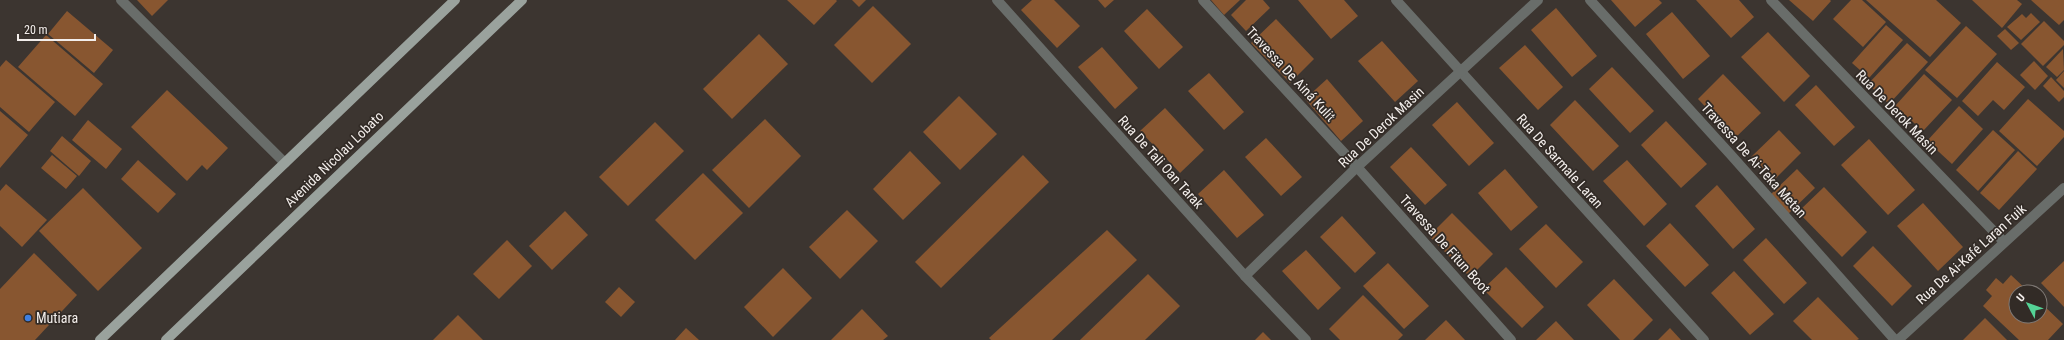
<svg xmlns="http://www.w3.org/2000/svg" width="2064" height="340" font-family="'Roboto Condensed',sans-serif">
  <rect width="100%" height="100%" fill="#3c3530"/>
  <g fill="#885630">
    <path d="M137,0H168L152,16Z"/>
    <path d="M787,0H836L837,1L814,25Z"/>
    <path d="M852,0H866L859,7Z"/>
    <path d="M1032,0H1054L1080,26L1057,48L1021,10Z"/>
    <path d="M1098,0H1114L1105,8Z"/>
    <path d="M1211,0H1240L1224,15Z"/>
    <path d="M1246,0H1263L1270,8L1246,31L1231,15Z"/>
    <path d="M1298,0H1344L1358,16L1331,39Z"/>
    <path d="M1611,0H1659L1662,3L1635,27Z"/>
    <path d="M1696,0H1739L1754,17L1731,38Z"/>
    <path d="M1789,0H1830L1831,1L1813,21Z"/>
    <path d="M1851,0H1862L1886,22L1863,47L1833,19Z"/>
    <path d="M1866,0H1936L1961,23L1930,57Z"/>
    <path d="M1972,0H2017L2022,4L2002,28Z"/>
    <path d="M2031,0H2064V20L2059,25Z"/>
    <path d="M873,6L911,44L872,83L834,45Z"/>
    <path d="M1556,8L1597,56L1572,77L1531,30Z"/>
    <path d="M1147,9L1183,47L1159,69L1124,31Z"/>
    <path d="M67,11L113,50L94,73L48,34Z"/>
    <path d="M1672,12L1710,56L1683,79L1646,34Z"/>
    <path d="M2031,13L2040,22L2021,40L2007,27L2022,14L2026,18Z"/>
    <path d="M1276,19L1314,59L1290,83L1251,43Z"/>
    <path d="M2044,21L2064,41V45L2043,66L2021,44Z"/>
    <path d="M1886,25L1903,40L1869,78L1852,63Z"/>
    <path d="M1966,26L1997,54L1957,98L1925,70Z"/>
    <path d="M2005,29L2019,43L2011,50L1997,36Z"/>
    <path d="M1768,32L1810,76L1784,102L1741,57Z"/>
    <path d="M759,34L788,64L732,119L703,89Z"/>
    <path d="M46,35L103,84L75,116L18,67Z"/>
    <path d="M1382,41L1418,81L1395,102L1358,61Z"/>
    <path d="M1907,43L1928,62L1889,104L1868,84Z"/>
    <path d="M1525,45L1563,87L1538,110L1499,68Z"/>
    <path d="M1102,47L1138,88L1115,109L1078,67Z"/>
    <path d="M2063,49L2064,70L2057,77L2046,67Z"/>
    <path d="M6,60L55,102L29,132L0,107V67Z"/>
    <path d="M2034,61L2048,76L2035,90L2020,75Z"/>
    <path d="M1997,62L2025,87L2004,110L1993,100L1978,116L1962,101Z"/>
    <path d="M1612,67L1654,111L1630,133L1589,89Z"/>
    <path d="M2064,71V88L2056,80Z"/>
    <path d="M1209,73L1244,112L1224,130L1188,91Z"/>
    <path d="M1723,74L1761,113L1735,138L1698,99Z"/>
    <path d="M1924,74L1952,100L1923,131L1895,106Z"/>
    <path d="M2051,77L2064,91V97L2059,102L2043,86Z"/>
    <path d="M1327,79L1363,121L1341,141L1305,99Z"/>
    <path d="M1816,85L1855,127L1834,146L1795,105Z"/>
    <path d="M167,90L228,148L207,170L202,165L187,181L131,127Z"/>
    <path d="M959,96L997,134L960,170L923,132Z"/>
    <path d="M2028,99L2064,131V137L2037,166L1999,131Z"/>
    <path d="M1575,100L1619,146L1593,171L1550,125Z"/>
    <path d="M1457,102L1494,143L1469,166L1432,125Z"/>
    <path d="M1959,106L1983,129L1952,164L1927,141Z"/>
    <path d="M1165,108L1204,150L1180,173L1140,131Z"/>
    <path d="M0,111L28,135L0,168Z"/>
    <path d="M765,119L801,156L749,208L712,170Z"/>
    <path d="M88,120L122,149L106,169L72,140Z"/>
    <path d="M1666,121L1707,164L1681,188L1641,145Z"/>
    <path d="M655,122L684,151L628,206L599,177Z"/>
    <path d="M1779,130L1801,153L1774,180L1751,157Z"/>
    <path d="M1993,130L2015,150L1978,191L1956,170Z"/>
    <path d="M62,136L91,161L79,176L50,151Z"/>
    <path d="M1266,138L1302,177L1281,196L1245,157Z"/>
    <path d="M1869,139L1915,190L1888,215L1841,165Z"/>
    <path d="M1411,147L1447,185L1425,205L1390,167Z"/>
    <path d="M910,151L941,183L903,220L873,189Z"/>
    <path d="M2018,151L2037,169L1999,210L1980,193Z"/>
    <path d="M52,155L77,176L66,189L41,168Z"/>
    <path d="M1023,155L1049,182L941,288L915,262Z"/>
    <path d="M138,160L176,194L158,213L121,179Z"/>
    <path d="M1627,160L1667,204L1644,226L1603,181Z"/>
    <path d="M1505,169L1538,207L1511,231L1478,193Z"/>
    <path d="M1797,169L1815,188L1788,214L1769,196Z"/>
    <path d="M1224,170L1264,215L1237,238L1198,194Z"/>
    <path d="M703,173L743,213L695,260L655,220Z"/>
    <path d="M6,184L47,220L22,247L0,226V191Z"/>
    <path d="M1717,185L1755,229L1733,249L1695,206Z"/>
    <path d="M1824,187L1867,232L1842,257L1798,212Z"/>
    <path d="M83,188L142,248L98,291L39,231Z"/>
    <path d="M1923,203L1963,247L1938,271L1897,226Z"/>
    <path d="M847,210L878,241L840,279L809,247Z"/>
    <path d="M565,211L588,235L552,270L529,246Z"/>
    <path d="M1452,213L1493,254L1470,277L1429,236Z"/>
    <path d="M1342,216L1376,253L1355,273L1320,237Z"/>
    <path d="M1670,223L1709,265L1685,287L1646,246Z"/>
    <path d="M1546,224L1583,262L1556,288L1519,249Z"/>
    <path d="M1107,230L1137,260L1052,340H991L989,338Z"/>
    <path d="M1766,238L1807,283L1784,304L1743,260Z"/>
    <path d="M507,240L532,266L499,299L473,274Z"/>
    <path d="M1873,246L1912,286L1892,306L1853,266Z"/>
    <path d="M1306,250L1341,288L1318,310L1282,271Z"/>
    <path d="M34,253L77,295L35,340H0V289Z"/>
    <path d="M2064,261V307L2041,283Z"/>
    <path d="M1388,263L1429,306L1404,329L1363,286Z"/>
    <path d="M1506,267L1544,307L1522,328L1483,289Z"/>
    <path d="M783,268L812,298L773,337L744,307Z"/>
    <path d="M1734,271L1774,314L1750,335L1711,293Z"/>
    <path d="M1148,274L1180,306L1145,340H1080Z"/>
    <path d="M2011,275L2029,292H2016V316H2040V302L2063,324L2048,340H2019L1983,306L1992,296L1986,290L1996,278L2003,284Z"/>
    <path d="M1614,279L1653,320L1633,340H1620L1587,305Z"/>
    <path d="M619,287L635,302L621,317L605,302Z"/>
    <path d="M1363,295L1403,335L1398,340H1340L1329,329Z"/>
    <path d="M1818,297L1859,339L1857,340H1812L1793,321Z"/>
    <path d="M862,309L888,336L883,340H831Z"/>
    <path d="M458,315L483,340H433Z"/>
    <path d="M1985,318L2007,340H1963Z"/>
    <path d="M1446,320L1465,340H1425Z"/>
    <path d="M1556,321L1574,340H1536Z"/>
    <path d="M686,328L699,340H675Z"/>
    <path d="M1670,328L1681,340H1658Z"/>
    <path d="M1263,332L1271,340H1255Z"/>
  </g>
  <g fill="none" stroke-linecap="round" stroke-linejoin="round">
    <g stroke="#696d6a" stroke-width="10">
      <path d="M121,0L285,163"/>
      <path d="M997,0L1245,276L1306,340"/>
      <path d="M1203,0L1357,167L1511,340"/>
      <path d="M1396,0L1704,340"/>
      <path d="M1590,0L1731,155L1895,340"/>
      <path d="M1771,0L2004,242"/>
      <path d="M1245,276L1357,167L1538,0"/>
      <path d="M1898,340L2064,188"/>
    </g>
    <g stroke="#9aa29d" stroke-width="10">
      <path d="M100,340L455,0"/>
      <path d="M166,340L522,0"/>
    </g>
  </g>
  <circle fill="#3f7fe0" stroke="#322b26" stroke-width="1.5" cx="28" cy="318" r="4"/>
  <g text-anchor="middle" stroke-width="3.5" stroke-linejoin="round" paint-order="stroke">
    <g font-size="14" fill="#f3eeeb" stroke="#322b26">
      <text transform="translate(1291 74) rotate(47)" y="5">Travessa De Ainá Kulit</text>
      <text transform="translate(1897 112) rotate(46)" y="5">Rua De Derok Masin</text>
      <text transform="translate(1381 127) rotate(-43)" y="5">Rua De Derok Masin</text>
      <text transform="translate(334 159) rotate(-44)" y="5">Avenida Nicolau Lobato</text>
      <text transform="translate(1754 160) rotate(48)" y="5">Travessa De Ai-Teka Metan</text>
      <text transform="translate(1560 161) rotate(48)" y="5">Rua De Sarmale Laran</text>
      <text transform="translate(1161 162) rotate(48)" y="5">Rua De Tali Oan Tarak</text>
      <text transform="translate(1445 244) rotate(48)" y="5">Travessa De Fitun Boot</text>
      <text transform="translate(1971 254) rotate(-42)" y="5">Rua De Ai-Kafé Laran Fuik</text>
    </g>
    <g font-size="14" fill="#f3eeeb" stroke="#322b26" text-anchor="start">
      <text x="36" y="323">Mutiara</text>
    </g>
  </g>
  <g transform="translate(2028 304) rotate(311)"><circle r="19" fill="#322b26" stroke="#7f7975"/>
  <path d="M0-3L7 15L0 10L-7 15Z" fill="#54d396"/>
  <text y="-6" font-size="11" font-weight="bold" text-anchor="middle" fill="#f3eeeb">U</text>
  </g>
  <path d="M18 34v6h77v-6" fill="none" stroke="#f3eeeb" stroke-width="2"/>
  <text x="24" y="34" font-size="12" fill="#f3eeeb" stroke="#322b26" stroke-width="3" paint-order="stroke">20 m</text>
</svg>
